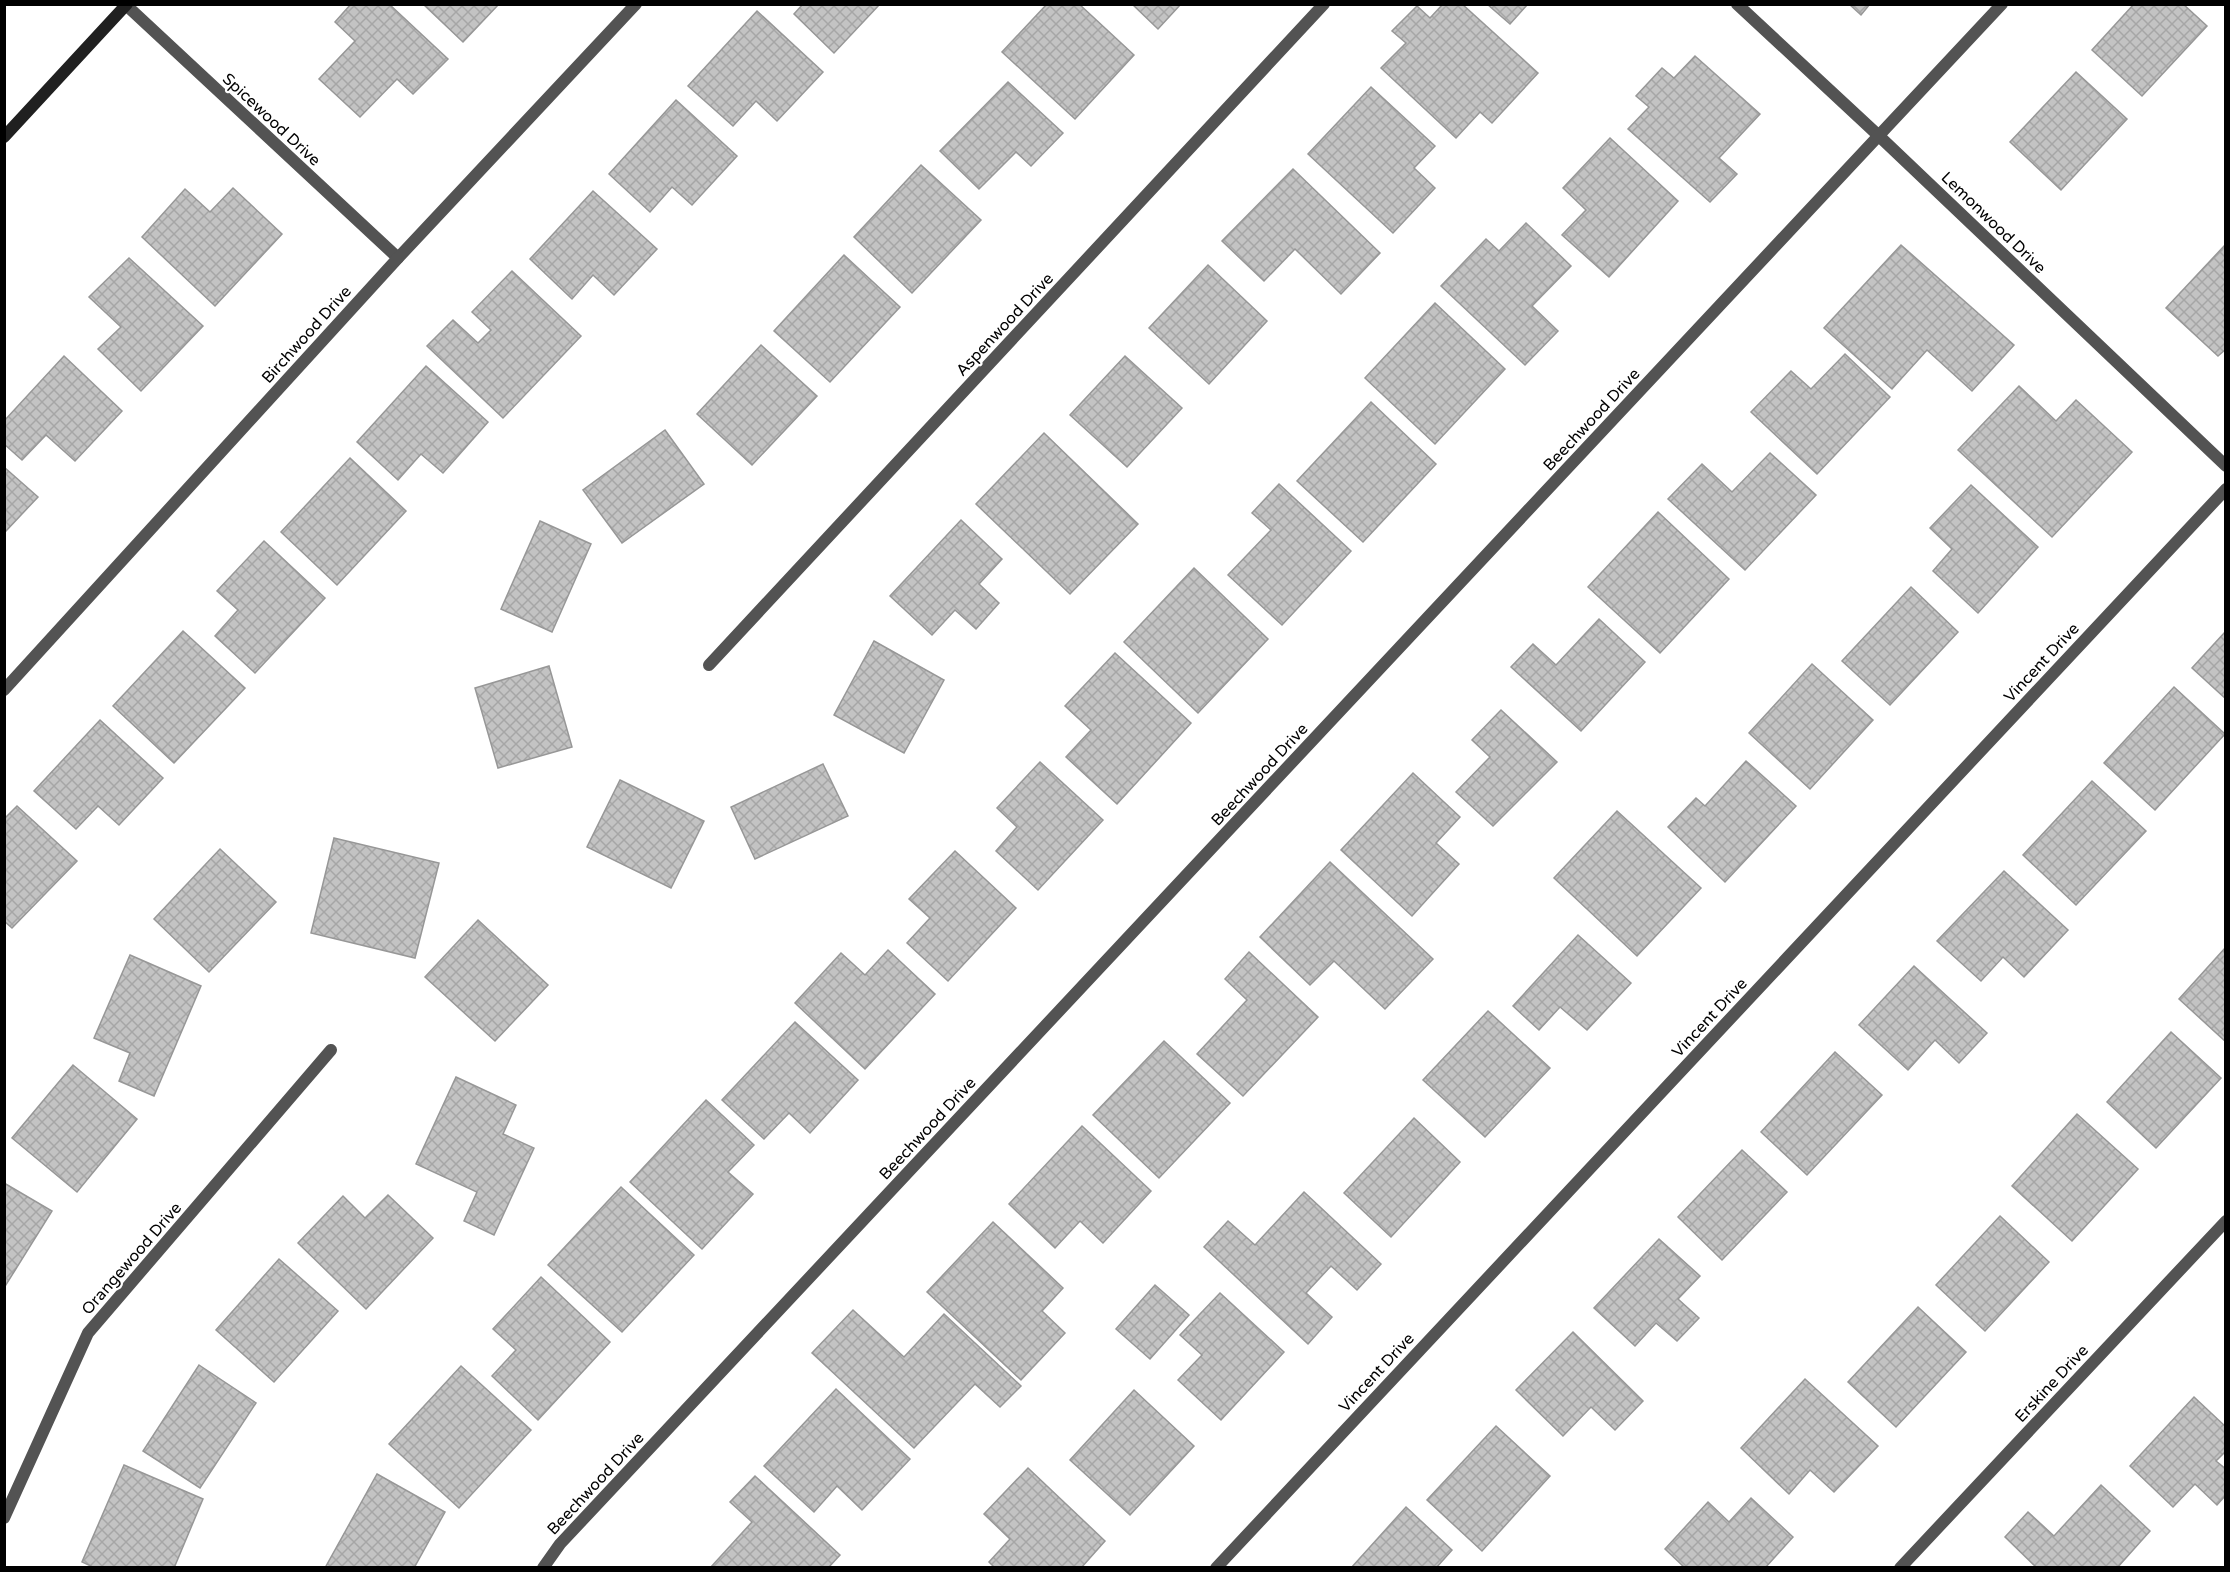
<svg xmlns="http://www.w3.org/2000/svg" width="2230" height="1572" font-family="'Varela Round',sans-serif">
  <defs>
    <pattern id="building-cross-hatch" width="8" height="8" patternUnits="userSpaceOnUse" patternTransform="scale(1.5)"><rect width="8" height="8" fill="#c3c3c3"/><path d="M0 0l8 8M0 8l8-8" fill="none" stroke="#a6a6a6"/></pattern>
  </defs>
  <rect width="100%" height="100%" fill="#fff"/>
  <g fill="url(#building-cross-hatch)" stroke="#979797" stroke-width="1.5">
    <path d="M351,4H389L448,59L413,94L397,79L360,117L319,79L355,41L335,22Z"/>
    <path d="M423,4H499L463,42Z"/>
    <path d="M803,4H880L834,53L794,14Z"/>
    <path d="M1047,4H1079L1134,55L1075,119L1002,52Z"/>
    <path d="M1132,4H1181L1158,29Z"/>
    <path d="M1443,4H1462L1538,73L1492,123L1480,112L1456,138L1381,68L1406,43L1392,31L1417,6L1430,18Z"/>
    <path d="M1487,4H1528L1510,24Z"/>
    <path d="M1849,4H1870L1861,15Z"/>
    <path d="M2134,4H2183L2207,26L2142,96L2092,50Z"/>
    <path d="M757,11L823,72L777,121L756,101L733,126L688,86Z"/>
    <path d="M1695,56L1760,114L1719,158L1737,174L1710,202L1628,129L1649,107L1636,96L1662,68L1674,78Z"/>
    <path d="M2076,72L2127,119L2061,190L2010,142Z"/>
    <path d="M1008,82L1063,133L1031,166L1016,152L979,189L940,151Z"/>
    <path d="M1371,87L1435,146L1414,168L1435,188L1393,233L1308,154Z"/>
    <path d="M676,100L737,156L692,205L672,187L650,212L609,174Z"/>
    <path d="M1610,138L1678,201L1609,277L1562,235L1586,210L1563,188Z"/>
    <path d="M921,165L981,220L912,293L854,237Z"/>
    <path d="M1293,169L1380,253L1341,294L1295,249L1264,281L1222,241Z"/>
    <path d="M233,188L282,234L215,306L142,237L185,189L210,212Z"/>
    <path d="M593,191L657,249L614,295L593,275L572,299L530,259Z"/>
    <path d="M1526,223L1571,266L1532,306L1558,331L1525,365L1441,286L1486,239L1499,251Z"/>
    <path d="M2226,244V349L2218,356L2166,308Z"/>
    <path d="M1901,245L2014,345L1972,391L1927,350L1892,389L1824,328Z"/>
    <path d="M844,255L900,307L830,382L774,331Z"/>
    <path d="M129,258L203,326L141,391L98,349L121,327L89,297Z"/>
    <path d="M1208,265L1267,321L1209,384L1149,328Z"/>
    <path d="M512,271L581,336L503,418L427,346L453,320L478,343L491,330L472,312Z"/>
    <path d="M1435,303L1505,369L1435,444L1365,378Z"/>
    <path d="M761,345L817,396L752,465L697,414Z"/>
    <path d="M1845,354L1890,397L1817,474L1751,412L1791,371L1811,389Z"/>
    <path d="M64,356L122,411L75,461L46,435L22,460L4,444V421Z"/>
    <path d="M1125,356L1182,408L1127,467L1070,415Z"/>
    <path d="M426,366L488,422L443,473L421,454L398,480L357,442Z"/>
    <path d="M2019,386L2056,421L2076,400L2132,452L2052,537L1958,450Z"/>
    <path d="M1371,402L1436,464L1363,542L1297,481Z"/>
    <path d="M665,430L704,484L622,543L583,490Z"/>
    <path d="M1044,433L1138,524L1070,594L976,504Z"/>
    <path d="M1770,453L1816,495L1745,570L1668,499L1702,464L1732,492Z"/>
    <path d="M350,458L406,511L337,585L281,532Z"/>
    <path d="M4,467L38,497L4,533Z"/>
    <path d="M1279,484L1351,551L1282,625L1228,575L1271,530L1252,513Z"/>
    <path d="M1971,485L2038,547L1978,613L1933,571L1952,549L1930,528Z"/>
    <path d="M1658,512L1729,579L1660,653L1588,587Z"/>
    <path d="M961,520L1002,559L979,584L999,603L976,629L955,610L932,635L890,596Z"/>
    <path d="M540,521L591,544L552,632L501,609Z"/>
    <path d="M264,541L325,598L255,673L215,636L238,610L217,591Z"/>
    <path d="M1194,568L1268,639L1198,713L1124,642Z"/>
    <path d="M1911,587L1958,632L1890,705L1842,661Z"/>
    <path d="M1599,619L1645,662L1581,731L1511,667L1533,644L1556,665Z"/>
    <path d="M183,631L245,688L174,763L113,706Z"/>
    <path d="M2226,631V699L2192,668Z"/>
    <path d="M874,641L944,680L904,753L834,715Z"/>
    <path d="M1115,653L1191,723L1117,804L1066,757L1091,730L1065,706Z"/>
    <path d="M1812,664L1873,720L1810,789L1749,733Z"/>
    <path d="M549,666L572,747L498,768L475,688Z"/>
    <path d="M2174,687L2225,734L2155,810L2104,763Z"/>
    <path d="M1501,710L1557,762L1493,826L1456,792L1490,757L1472,740Z"/>
    <path d="M100,720L163,778L119,825L98,806L76,829L34,791Z"/>
    <path d="M1746,761L1796,806L1725,882L1668,827L1696,798L1705,806Z"/>
    <path d="M1040,762L1103,820L1038,890L996,851L1017,827L997,808Z"/>
    <path d="M823,764L848,816L755,859L731,807Z"/>
    <path d="M1413,773L1460,817L1436,843L1459,864L1412,916L1341,850Z"/>
    <path d="M620,780L704,821L671,888L587,847Z"/>
    <path d="M2092,781L2146,831L2076,905L2023,855Z"/>
    <path d="M17,806L77,861L12,928L4,921V819Z"/>
    <path d="M1617,811L1701,888L1637,956L1554,878Z"/>
    <path d="M334,838L439,863L415,958L311,933Z"/>
    <path d="M220,849L276,902L209,972L154,919Z"/>
    <path d="M955,851L1016,908L948,981L907,943L930,918L909,899Z"/>
    <path d="M1330,862L1433,959L1385,1009L1334,961L1310,985L1260,937Z"/>
    <path d="M2004,871L2068,930L2024,977L2003,957L1981,981L1937,941Z"/>
    <path d="M478,920L548,985L495,1041L425,977Z"/>
    <path d="M1578,935L1631,983L1587,1030L1560,1007L1539,1030L1513,1006Z"/>
    <path d="M2226,947V1042L2179,999Z"/>
    <path d="M888,950L935,994L865,1069L795,1003L841,953L865,975Z"/>
    <path d="M1249,952L1318,1017L1243,1096L1197,1054L1247,1000L1225,979Z"/>
    <path d="M130,955L201,986L154,1096L119,1081L130,1053L94,1038Z"/>
    <path d="M1914,966L1987,1033L1959,1063L1935,1040L1908,1070L1859,1025Z"/>
    <path d="M1488,1011L1550,1068L1485,1137L1423,1080Z"/>
    <path d="M795,1022L858,1080L810,1133L789,1113L764,1139L722,1100Z"/>
    <path d="M2171,1032L2221,1078L2156,1148L2107,1102Z"/>
    <path d="M1164,1041L1230,1103L1159,1178L1093,1115Z"/>
    <path d="M1835,1052L1882,1095L1807,1175L1761,1132Z"/>
    <path d="M73,1065L137,1119L77,1192L12,1138Z"/>
    <path d="M456,1077L516,1105L503,1134L534,1148L494,1235L464,1221L477,1192L416,1164Z"/>
    <path d="M706,1100L754,1145L728,1172L753,1194L702,1249L630,1182Z"/>
    <path d="M2077,1114L2138,1169L2072,1241L2012,1186Z"/>
    <path d="M1414,1118L1460,1162L1391,1237L1344,1193Z"/>
    <path d="M1082,1126L1151,1191L1103,1243L1080,1221L1055,1248L1009,1204Z"/>
    <path d="M1742,1150L1787,1192L1722,1260L1678,1217Z"/>
    <path d="M4,1183L52,1211L4,1288Z"/>
    <path d="M621,1187L694,1255L622,1332L548,1265Z"/>
    <path d="M1304,1192L1381,1264L1357,1290L1331,1266L1306,1293L1332,1317L1308,1344L1204,1247L1228,1221L1255,1245Z"/>
    <path d="M388,1195L433,1238L366,1309L298,1243L343,1196L365,1218Z"/>
    <path d="M2000,1216L2049,1262L1985,1331L1936,1285Z"/>
    <path d="M993,1222L1063,1288L1042,1311L1065,1333L1021,1380L927,1292Z"/>
    <path d="M1659,1239L1700,1276L1678,1299L1699,1318L1677,1341L1656,1323L1635,1346L1594,1308Z"/>
    <path d="M279,1259L338,1311L274,1382L216,1330Z"/>
    <path d="M541,1277L610,1342L538,1420L492,1376L516,1350L493,1329Z"/>
    <path d="M1155,1285L1189,1315L1150,1359L1116,1329Z"/>
    <path d="M1220,1293L1284,1352L1221,1420L1178,1380L1202,1355L1180,1335Z"/>
    <path d="M1918,1307L1966,1352L1896,1427L1848,1382Z"/>
    <path d="M853,1310L904,1357L944,1314L1021,1386L1000,1407L975,1384L914,1448L812,1353Z"/>
    <path d="M1573,1332L1643,1401L1615,1430L1591,1407L1563,1436L1516,1390Z"/>
    <path d="M199,1365L256,1403L200,1488L143,1451Z"/>
    <path d="M461,1366L531,1430L459,1508L389,1444Z"/>
    <path d="M1805,1379L1878,1446L1834,1492L1810,1470L1789,1494L1741,1448Z"/>
    <path d="M836,1389L910,1459L862,1510L837,1486L814,1512L764,1466Z"/>
    <path d="M1134,1390L1194,1446L1130,1515L1070,1460Z"/>
    <path d="M2194,1397L2226,1427V1451L2216,1461L2226,1469V1495L2217,1505L2195,1484L2173,1507L2130,1466Z"/>
    <path d="M1496,1426L1550,1476L1482,1551L1427,1500Z"/>
    <path d="M124,1465L203,1499L174,1568H95L82,1562Z"/>
    <path d="M1028,1468L1105,1541L1081,1568H995L989,1562L1010,1539L984,1514Z"/>
    <path d="M377,1474L445,1512L414,1568H325Z"/>
    <path d="M755,1476L840,1555L828,1568H710L752,1522L730,1502Z"/>
    <path d="M2101,1485L2150,1531L2117,1568H2037L2005,1537L2028,1512L2054,1536Z"/>
    <path d="M1751,1498L1793,1537L1765,1568H1685L1665,1549L1708,1502L1729,1522Z"/>
    <path d="M1406,1507L1452,1550L1436,1568H1351Z"/>
  </g>
  <g fill="none" stroke-linecap="round" stroke-linejoin="round">
    <g stroke="#535353" stroke-width="12">
      <path d="M125,4L398,258"/>
      <path d="M1737,4L1879,136L2226,466"/>
      <path d="M709,665L1324,4"/>
      <path d="M4,690L398,258L636,4"/>
      <path d="M4,1518L88,1333L331,1050"/>
      <path d="M543,1568L560,1544L2002,4"/>
      <path d="M1216,1568L2226,489"/>
      <path d="M1900,1568L2226,1221"/>
    </g>
    <path stroke="#202020" stroke-width="12" d="M4,137L127,4"/>
  </g>
  <g text-anchor="middle" stroke-width="4.5" stroke-linejoin="round" paint-order="stroke">
    <g font-size="16" fill="#000" stroke="#fff">
      <text transform="translate(272 119) rotate(43)" y="6">Spicewood Drive</text>
      <text transform="translate(1994 222) rotate(44)" y="6">Lemonwood Drive</text>
      <text transform="translate(1004 324) rotate(-47)" y="6">Aspenwood Drive</text>
      <text transform="translate(306 334) rotate(-48)" y="6">Birchwood Drive</text>
      <text transform="translate(1591 419) rotate(-47)" y="6">Beechwood Drive</text>
      <text transform="translate(2041 662) rotate(-47)" y="6">Vincent Drive</text>
      <text transform="translate(1259 774) rotate(-47)" y="6">Beechwood Drive</text>
      <text transform="translate(1709 1017) rotate(-47)" y="6">Vincent Drive</text>
      <text transform="translate(927 1128) rotate(-47)" y="6">Beechwood Drive</text>
      <text transform="translate(131 1258) rotate(-49)" y="6">Orangewood Drive</text>
      <text transform="translate(1376 1372) rotate(-47)" y="6">Vincent Drive</text>
      <text transform="translate(2051 1383) rotate(-47)" y="6">Erskine Drive</text>
      <text transform="translate(595 1483) rotate(-47)" y="6">Beechwood Drive</text>
    </g>
  </g>
  <rect width="2230" height="1572" fill="none" stroke="#000000" stroke-width="12"/>
</svg>
